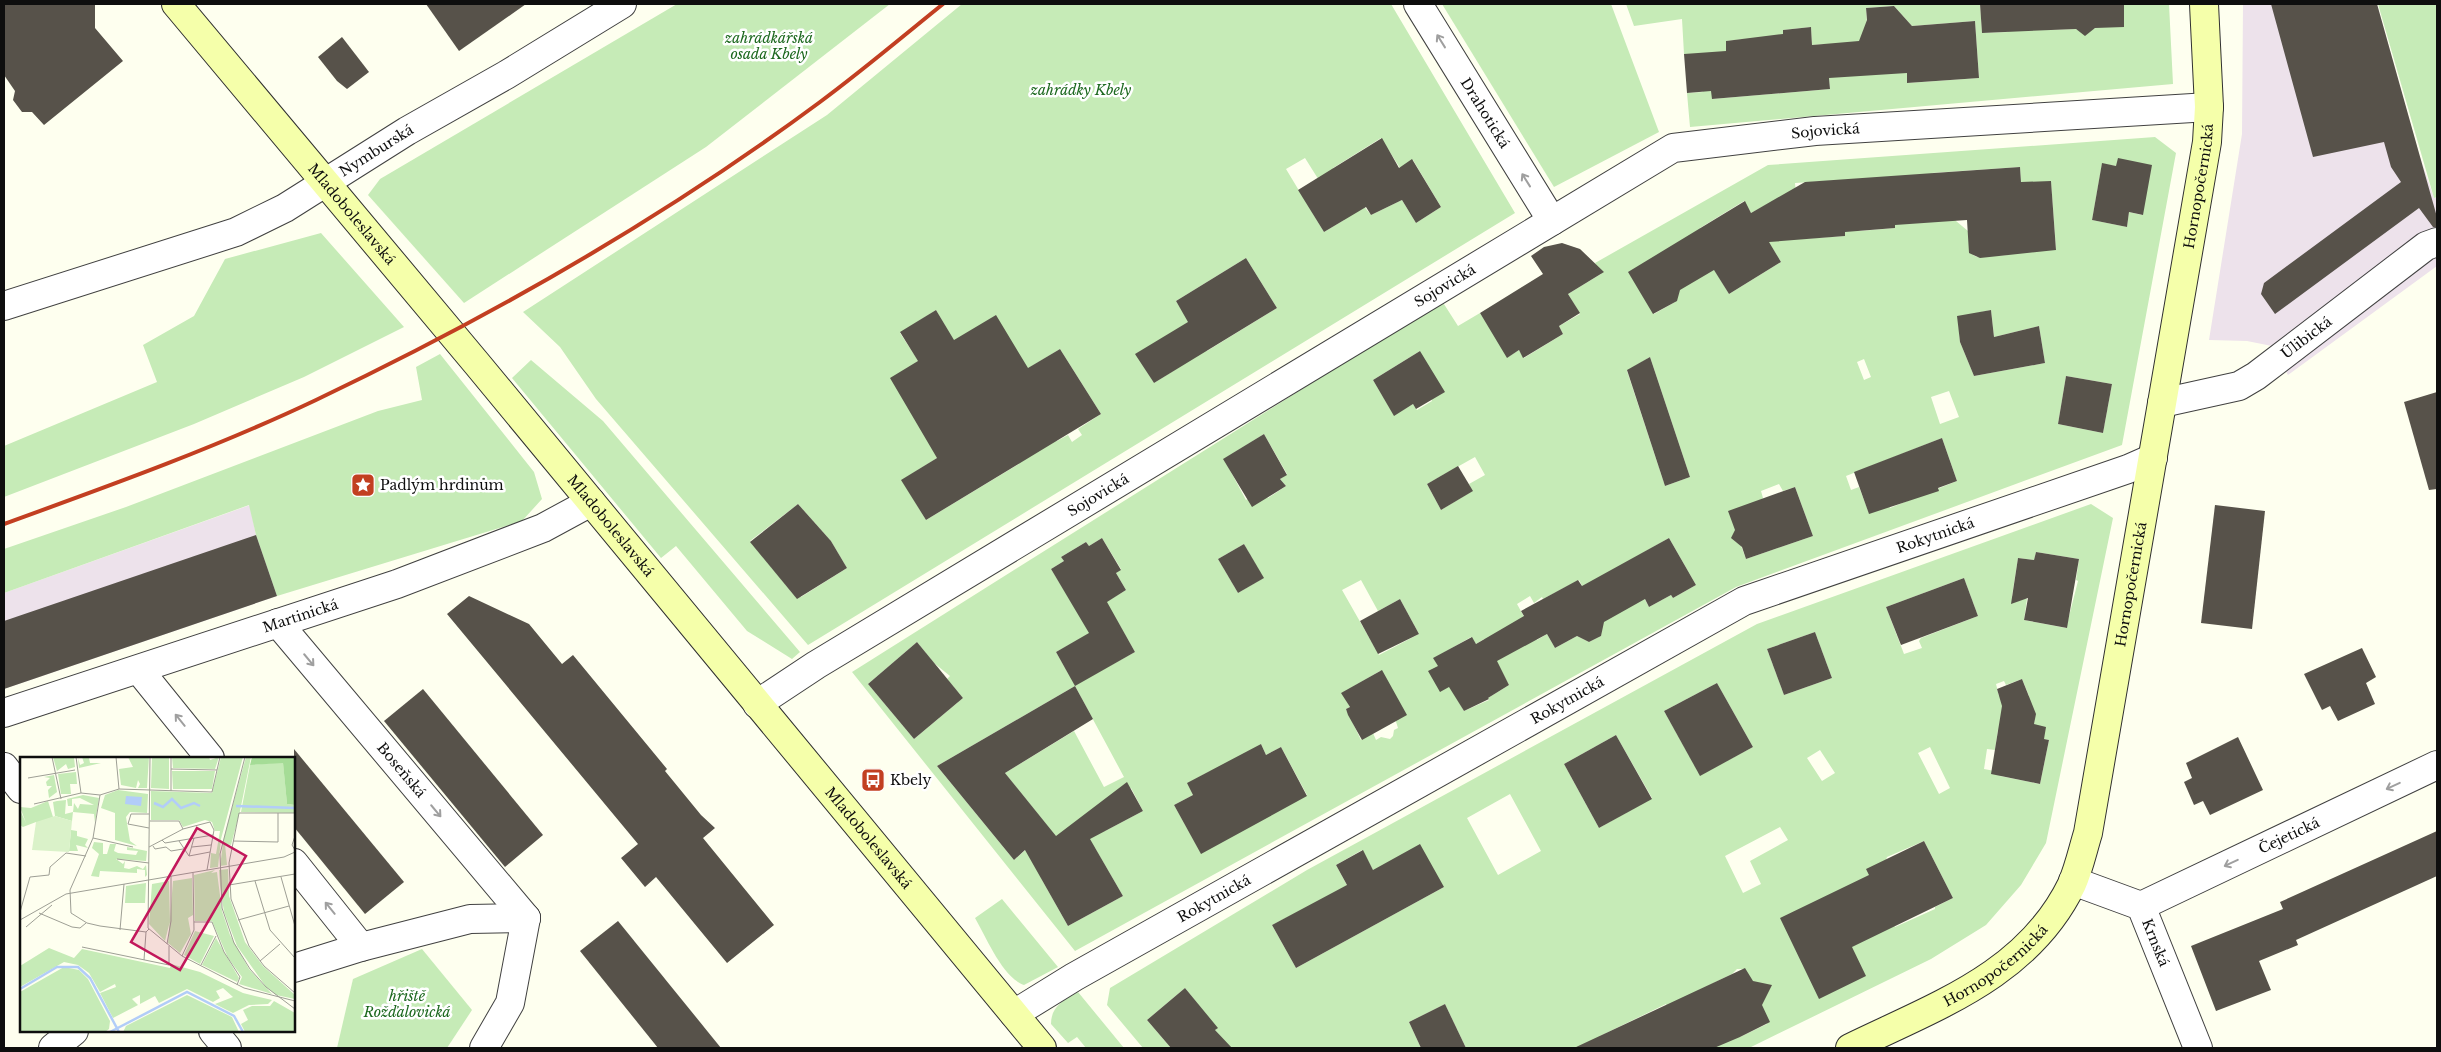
<svg xmlns="http://www.w3.org/2000/svg" width="2441" height="1052" font-family="'Libre Baskerville',serif">
  <rect width="100%" height="100%" fill="#feffef"/>
  <g fill="#ede2eb">
    <path d="M2243,4H2377L2418,151L2434,198L2437,197V266L2288,375L2272,346L2247,341L2209,340L2242,134Z"/>
    <path d="M250,505L256,535L277,596L4,689V593Z"/>
  </g>
  <g fill="#c6ebb7" fill-rule="evenodd">
    <path d="M677,4H890L706,147L464,303L368,195L380,179Z"/>
    <path d="M962,4H1391L1515,213L808,645L596,399L560,347L523,312L827,115ZM1381,138L1400,168L1413,160L1441,207L1416,223L1402,200L1371,215L1333,168ZM1305,158L1344,220L1324,232L1286,169ZM1246,258L1277,308L1207,351L1176,301ZM936,310C966,360 989,414 1019,464L926,520L902,480L937,458L927,374L900,333ZM1060,349L1101,414L1078,429L1082,435L1072,442L1068,435L1057,441L1034,402L1032,366ZM1136,354L1181,366L1154,383ZM798,504L831,541L847,568L801,597L794,595L750,541Z"/>
    <path d="M1442,4H1611L1659,132L1554,187Z"/>
    <path d="M1626,4H1980L1982,33L2008,32L2006,4H2049L2050,30L2076,29L2081,32L2099,27L2098,4H2169L2173,84L1690,127L1687,93L1703,92L1684,54L1682,19L1634,26ZM1894,6L1912,26L1975,21L1979,78L1908,83L1906,63L1863,31L1867,23L1866,8ZM1811,27L1812,45L1826,44L1830,89L1712,99L1726,51V41L1744,39L1784,47L1783,30Z"/>
    <path d="M2378,4H2437V197L2434,198Z"/>
    <path d="M2155,137L2176,153L2122,445L1736,587L1075,951L852,672L1442,301L1458,326L1480,313L1508,357L1519,350L1524,358L1563,334L1559,326L1580,314L1568,294L1601,274L1595,263L1768,165ZM2102,164L2116,166L2142,215L2129,212L2127,227L2092,220ZM2020,167L2021,183L2051,182L2056,249L2036,251L2006,227L2008,255L1977,257L1973,255L1968,231L1956,221L1932,173ZM1892,177L1895,228L1860,231L1844,221L1845,236L1800,239L1795,183ZM1775,200L1763,233L1781,262L1729,294L1699,244L1707,239L1700,228L1744,201L1751,213ZM1629,273L1675,302L1654,314ZM1991,310L1994,337L2039,326L2045,363L1974,376L1960,342L1958,317ZM1420,351L1432,401L1417,410L1413,404L1394,415L1373,380ZM1650,357L1690,477L1665,486L1627,371ZM1864,359L1871,377L1864,380L1857,362ZM2066,376L2112,384L2103,433L2058,424ZM1949,391L1959,417L1940,424L1931,397ZM1264,434L1287,474L1280,479L1286,486L1268,498L1262,490L1246,500L1224,459ZM1942,438L1957,481L1890,508L1889,506L1869,513L1859,487L1851,490L1846,476ZM1475,457L1485,475L1469,484L1472,491L1441,510L1427,484ZM1779,484L1783,491L1795,487L1813,536L1746,559L1740,543L1736,542L1733,538L1763,498L1761,491ZM1102,538L1121,569L1116,573L1126,590L1086,614L1070,600L1051,569L1064,561L1061,557L1086,542L1089,546ZM1669,538L1696,585L1673,598L1671,595L1649,607L1625,563ZM1244,544L1263,578L1238,593L1218,559ZM1361,580L1378,611L1400,599L1419,634L1379,655L1342,590ZM1579,580L1602,623L1601,636L1589,642L1577,636L1555,648L1547,634L1537,640L1517,604L1530,596L1534,603L1542,597L1543,599ZM1116,619L1135,652L1075,685L1056,652ZM1471,637L1476,644L1484,639L1509,685L1488,698L1489,700L1464,711L1438,665V656ZM917,642L934,663L950,676L947,679L963,698L914,739L868,684ZM1380,671L1398,728L1394,730L1393,736L1390,739L1381,737L1376,740L1373,733L1361,740L1346,709L1350,707L1342,693ZM1075,686L1124,777L1104,787L1074,731L1005,773L1050,829L1014,860L937,766ZM1261,744L1266,755L1281,747L1307,795L1201,853L1174,805L1193,795L1188,783L1210,771L1217,782ZM1131,788L1143,811L1105,831L1094,808ZM1095,848L1123,896L1068,926L1041,878Z"/>
    <path d="M321,233L404,327L304,377L194,424L4,497V446L157,382L143,345L194,316L225,259Z"/>
    <path d="M440,354L534,472L542,499L522,521L277,596L256,535L249,505L4,593V549L126,507L378,411L422,400L416,367Z"/>
    <path d="M531,360L603,421L800,652L792,659L747,631L676,546L661,558L512,378Z"/>
    <path d="M2091,504L2113,518L2046,843L2021,885L1986,925L1931,959L1749,1048H1677L1676,1047L1685,1041L1666,1004L1600,1036L1602,1048H1466L1445,1004L1409,1022L1421,1048H1208L1221,1037L1215,1030L1217,1028L1185,988L1147,1020L1171,1048H1143L1107,1005L1110,988L1307,870L1757,624ZM2036,552L2079,559L2076,580L2078,581L2066,628L2024,620L2027,599L2012,596L2018,558L2034,560ZM1964,578L1978,616L1921,638L1919,641L1922,648L1904,654L1886,607ZM1815,632L1832,678L1784,695L1767,649ZM2022,679L2029,696H1999L1996,684L2004,681L2006,685ZM1717,683L1753,747L1700,775L1664,711ZM2035,716L2034,724L2044,739L2049,740L2040,784L2000,776V772L1984,769L1987,749L1995,750L1998,730L2008,732ZM1616,735L1652,798L1599,828L1564,764ZM1930,747L1950,788L1939,794L1918,753ZM1820,750L1835,773L1822,781L1807,758ZM1510,794L1541,851L1498,875L1467,818ZM1780,827L1788,840L1750,861L1761,884L1743,893L1725,856ZM1924,841L1953,898L1935,907V909L1895,927L1877,890L1887,857ZM1362,850L1373,870L1444,887L1296,968L1272,925L1348,887L1336,865ZM1737,969H1744L1767,1024L1740,1037L1699,990L1732,974Z"/>
    <path d="M1002,899L1058,967L1024,985C1003,978 986,937 975,918Z"/>
    <path d="M422,949L472,1010L447,1048H337L353,979Z"/>
    <path d="M1078,992L1124,1048H1086L1077,1037L1068,1043L1051,1024C1051,1006 1064,1000 1078,992Z"/>
  </g>
  <g fill="#57524a">
    <path d="M4,4H95V28L123,61L44,125L32,112H22L13,100L15,91L4,75Z"/>
    <path d="M426,4H526L459,51Z"/>
    <path d="M1980,4H2124V27L2095,28L2085,36L2076,29L1982,33Z"/>
    <path d="M2271,4H2377L2437,217V227H2433L2419,208L2275,314L2261,294L2264,283L2401,182L2391,167L2384,142L2313,157Z"/>
    <path d="M1894,6L1912,26L1975,21L1979,78L1907,83V73L1829,78L1830,89L1712,99L1711,91L1687,93L1684,54L1726,51V41L1783,34V30L1811,27L1812,45L1859,41L1867,20L1866,8Z"/>
    <path d="M342,37L369,72L347,89L337,81L318,57Z"/>
    <path d="M1382,138L1399,168L1412,159L1441,207L1416,223L1402,200L1371,215L1366,207L1324,232L1298,190Z"/>
    <path d="M2118,158L2152,165L2143,215L2129,212L2127,227L2092,220L2102,163L2116,166Z"/>
    <path d="M2020,167L2021,182L2051,181L2056,250L1980,258L1969,253L1967,220L1895,225V228L1845,232V236L1769,242L1781,262L1729,294L1714,270L1680,290L1677,301L1653,314L1628,272L1745,201L1751,213L1805,182Z"/>
    <path d="M1562,243L1580,249L1604,272L1568,294L1580,313L1559,326L1563,334L1523,358L1519,350L1507,358L1480,313L1543,274L1531,256L1544,247Z"/>
    <path d="M1246,258L1277,308L1154,383L1135,354L1188,322L1176,301Z"/>
    <path d="M936,310L954,340L996,315L1028,368L1060,349L1101,414L926,520L901,480L937,458L890,378L918,361L900,332Z"/>
    <path d="M1991,310L1994,337L2039,326L2045,363L1974,376L1960,342L1957,316Z"/>
    <path d="M1420,351L1445,392L1416,409L1413,404L1394,416L1373,380Z"/>
    <path d="M1650,357L1690,477L1665,486L1627,370Z"/>
    <path d="M2066,376L2112,384L2103,433L2058,424Z"/>
    <path d="M2437,392V489L2429,490L2404,402Z"/>
    <path d="M1264,434L1287,475L1280,479L1286,486L1252,507L1223,459Z"/>
    <path d="M1942,438L1957,481L1938,488L1939,491L1869,514L1854,472Z"/>
    <path d="M1458,466L1473,491L1441,510L1427,484Z"/>
    <path d="M1795,487L1813,536L1746,559L1742,547L1731,538L1735,530L1728,511Z"/>
    <path d="M798,504L831,541L847,568L797,599L750,542Z"/>
    <path d="M2215,505L2265,511L2252,629L2201,623Z"/>
    <path d="M256,535L277,596L4,689V621Z"/>
    <path d="M1102,538L1121,570L1116,573L1126,590L1107,602L1135,652L1075,686L1056,652L1089,633L1051,569L1064,561L1061,557L1086,542L1089,546Z"/>
    <path d="M1669,538L1696,585L1673,598L1671,595L1649,607L1645,599L1604,622L1601,636L1589,642L1577,636L1555,648L1547,634L1497,661L1509,685L1488,698L1489,699L1464,711L1449,687L1440,692L1428,671L1438,666L1433,658L1472,637L1476,644L1524,616L1521,611L1578,580L1582,586Z"/>
    <path d="M1244,544L1264,578L1238,593L1218,559Z"/>
    <path d="M2036,552L2079,559L2067,628L2024,620L2028,598L2011,604L2018,558L2034,560Z"/>
    <path d="M1964,578L1978,616L1901,645L1886,607Z"/>
    <path d="M469,596L529,624L562,664L573,655L667,769L665,771L701,815L715,828L703,838L774,925L727,963L656,877L645,887L621,858L638,844L447,614Z"/>
    <path d="M1400,599L1419,634L1378,654L1360,621Z"/>
    <path d="M1815,632L1832,678L1784,695L1767,649Z"/>
    <path d="M917,642L963,698L914,739L868,684Z"/>
    <path d="M2362,648L2376,677L2366,683L2375,704L2338,721L2330,706L2322,710L2304,674Z"/>
    <path d="M1382,670L1407,715L1362,740L1348,715L1346,709L1350,707L1341,693Z"/>
    <path d="M2022,679L2036,714L2034,724L2046,727L2044,739L2049,740L2040,784L1991,774L2002,706L1997,689Z"/>
    <path d="M1717,683L1753,747L1700,776L1664,711Z"/>
    <path d="M1075,686L1093,719L1005,773L1056,836L1127,782L1143,811L1090,839L1123,896L1068,926L1025,850L1014,860L937,766Z"/>
    <path d="M423,689L543,835L505,867L384,721Z"/>
    <path d="M1616,735L1652,799L1599,828L1564,764Z"/>
    <path d="M2238,737L2263,790L2210,815L2203,801L2194,805L2184,782L2192,778L2186,763Z"/>
    <path d="M1261,744L1266,755L1281,747L1307,796L1201,854L1174,805L1193,795L1187,783Z"/>
    <path d="M294,749L404,882L365,914L294,827Z"/>
    <path d="M2437,831V876L2296,940L2298,945L2259,961L2271,990L2216,1011L2191,946L2283,909L2280,902Z"/>
    <path d="M1924,841L1953,898L1852,947L1866,976L1819,999L1780,918L1869,875L1866,869Z"/>
    <path d="M1420,844L1444,887L1296,968L1272,925L1347,885L1336,865L1363,850L1373,870Z"/>
    <path d="M618,921L721,1048H658L580,951Z"/>
    <path d="M1745,968L1753,981L1772,985L1762,1005L1770,1022L1740,1037L1714,1048H1574Z"/>
    <path d="M1185,988L1218,1028L1215,1030L1232,1048H1171L1147,1020Z"/>
    <path d="M1445,1004L1466,1048H1421L1409,1022Z"/>
  </g>
  <g fill="none" stroke-linecap="round" stroke-linejoin="round">
    <g stroke="#414141" stroke-width="30">
      <g id="street">
        <path id="s1" d="M1418,4L1552,221"/>
        <path id="s2" d="M4,306L236,232L285,208L407,131L506,75L622,4"/>
        <path id="s3" d="M2162,403L2239,386L2256,376L2426,246L2437,242"/>
        <path id="s4" d="M278,623L526,918"/>
        <path d="M139,670L210,758"/>
        <path id="s5" d="M757,704L816,665L1673,148L1815,131L2209,107"/>
        <path id="s6" d="M4,713L397,584L543,528L591,502"/>
        <path d="M4,767L21,789"/>
        <path d="M294,863L361,947"/>
        <path id="s7" d="M2073,881L2141,906L2198,1048"/>
        <path id="s8" d="M2141,906L2437,765"/>
        <path d="M294,968L361,947L470,919L526,918"/>
        <path id="s9" d="M1014,1014L1074,977L1744,601L2128,469L2153,458"/>
        <path d="M213,1031L227,1048"/>
        <path d="M53,1048L74,1031"/>
        <path d="M484,1048L510,1003L526,918"/>
      </g>
    </g>
    <g stroke="#303030" stroke-width="30">
      <g id="secondary">
        <path id="s10" d="M176,4L478,365L1042,1048"/>
        <path id="s11" d="M1850,1048C1936,1006 2028,975 2072,884C2079,868 2083,849 2088,833L2207,142L2209,107L2204,4"/>
      </g>
    </g>
    <use href="#street" stroke="#fff" stroke-width="28"/>
    <use href="#secondary" stroke="#f5ffaa" stroke-width="28"/>
    <path stroke="#c23f21" stroke-width="4" d="M4,524C109,486 215,448 316,400C492,316 664,218 820,102C862,71 902,37 943,4"/>
  </g>
  <defs><path id="oneway-shaft" d="M-6 0H5M1.5-3L5.5 0L1.5 3" fill="none" stroke-width="1.6" stroke-linecap="round" stroke-linejoin="round" transform="scale(1.25)"/></defs>
  <g stroke="#9f9f9f">
    <use href="#oneway-shaft" transform="translate(1441 41) rotate(-122)"/>
    <use href="#oneway-shaft" transform="translate(1526 180) rotate(-122)"/>
    <use href="#oneway-shaft" transform="translate(309 660) rotate(50)"/>
    <use href="#oneway-shaft" transform="translate(180 720) rotate(-129)"/>
    <use href="#oneway-shaft" transform="translate(2393 786) rotate(155)"/>
    <use href="#oneway-shaft" transform="translate(436 811) rotate(50)"/>
    <use href="#oneway-shaft" transform="translate(2231 863) rotate(155)"/>
    <use href="#oneway-shaft" transform="translate(330 908) rotate(-129)"/>
  </g>
  <defs>
    <g id="sight-square" transform="scale(1.25)"><rect x="-9" y="-9" width="18" height="18" rx="4" fill="#c23f21" stroke="#fff"/><path d="M0-6L1.8-2.2L6-1.7L2.9 1.2L3.7 5.4L0 3.3L-3.7 5.4L-2.9 1.2L-6-1.7L-1.8-2.2Z" fill="#fff"/></g>
    <g id="bus-square" transform="scale(1.25)"><rect x="-9" y="-9" width="18" height="18" rx="4" fill="#c23f21" stroke="#fff"/><path d="M-5-6H5V4H4V6H2V4H-2V6H-4V4H-5ZM-3.5-4V0h7V-4ZM-3.5 1.2v1.5H-2V1.2ZM2 1.2v1.5H3.5V1.2Z" fill="#fff"/></g>
  </defs>
  <g fill-rule="evenodd">
    <use href="#sight-square" x="363" y="485"/>
    <use href="#bus-square" x="873" y="780"/>
  </g>
  <g text-anchor="middle" stroke-width="5" stroke-linejoin="round" paint-order="stroke">
    <g font-size="14" font-style="italic" fill="#1c681e" stroke="#fff">
      <text x="769" y="43">zahrádkářská<tspan x="769" dy="16">osada Kbely</tspan></text>
      <text x="1081" y="95">zahrádky Kbely</text>
      <text x="407" y="1001">hřiště<tspan x="407" dy="16">Rožďalovická</tspan></text>
    </g>
    <g font-size="14" fill="#0e0e0e" stroke="#fff">
      <text dy="5" stroke="none"><textPath href="#s1" startOffset="128">Drahotická</textPath></text>
      <text dy="5" stroke="none"><textPath href="#s5" startOffset="1225">Sojovická</textPath></text>
      <text dy="5" stroke="none"><textPath href="#s2" startOffset="406">Nymburská</textPath></text>
      <text dy="5" stroke="none"><textPath href="#s11" startOffset="992">Hornopočernická</textPath></text>
      <text dy="5" stroke="none"><textPath href="#s10" startOffset="274">Mladoboleslavská</textPath></text>
      <text dy="5" stroke="none"><textPath href="#s5" startOffset="805">Sojovická</textPath></text>
      <text dy="5" stroke="none"><textPath href="#s3" startOffset="162">Úlibická</textPath></text>
      <text dy="5" stroke="none"><textPath href="#s5" startOffset="400">Sojovická</textPath></text>
      <text dy="5" stroke="none"><textPath href="#s10" startOffset="679">Mladoboleslavská</textPath></text>
      <text dy="5" stroke="none"><textPath href="#s9" startOffset="1041">Rokytnická</textPath></text>
      <text dy="5" stroke="none"><textPath href="#s11" startOffset="588">Hornopočernická</textPath></text>
      <text dy="5" stroke="none"><textPath href="#s6" startOffset="312">Martinická</textPath></text>
      <text dy="5" stroke="none"><textPath href="#s9" startOffset="636">Rokytnická</textPath></text>
      <text dy="5" stroke="none"><textPath href="#s4" startOffset="192">Boseňská</textPath></text>
      <text dy="5" stroke="none"><textPath href="#s8" startOffset="164">Čejetická</textPath></text>
      <text dy="5" stroke="none"><textPath href="#s10" startOffset="1084">Mladoboleslavská</textPath></text>
      <text dy="5" stroke="none"><textPath href="#s9" startOffset="231">Rokytnická</textPath></text>
      <text dy="5" stroke="none"><textPath href="#s7" startOffset="112">Krnská</textPath></text>
      <text dy="5" stroke="none"><textPath href="#s11" startOffset="168">Hornopočernická</textPath></text>
    </g>
    <g font-size="14" fill="#0e0e0e" stroke="#fff" text-anchor="start">
      <text x="380" y="490">Padlým hrdinům</text>
      <text x="890" y="785">Kbely</text>
    </g>
  </g>
  <g transform="translate(20 757)">
    <rect width="275" height="275" fill="#feffef"/>
    <path d="M33,0H54L55,10L48,12L46,7L37,14ZM62,0H74L69,1L70,6H81L59,11L58,1L60,8L64,6ZM108,0H129L127,31H118L120,27L118,23L116,31L101,28L99,12L113,10ZM132,0H149V32L131,31ZM152,0H189L190,3L199,0L195,12L153,11ZM201,0H223L201,82L198,110L190,111L191,96L196,97L200,74H195L192,65L185,63L163,70L159,63H131V34L192,36ZM226,0H231L220,54L211,88L205,87L207,108L200,109L204,80ZM263,5L267,47L275,48V56L221,55L230,8ZM152,14H195L192,32H153ZM56,15L57,27H50L51,37H41L38,17ZM34,18L37,35L29,41L28,33L32,29H27L26,25L30,21L24,20ZM98,33L128,37L127,56L110,55L106,60L110,84L117,89L95,83V56L81,51L85,38ZM63,38L79,41L75,66L74,57L53,55L52,64L35,59L33,45L37,44L46,43L45,57L53,55L54,46L58,52L60,47L74,48L60,41L52,42V49H48L47,42ZM28,44L33,60L25,63V67L16,65L3,70L0,68V53L6,66L0,50L11,51ZM51,73L57,74V79L68,82L65,88L68,91L56,88L58,94H49ZM74,85L83,86V97H87L90,87H96L94,94L98,96L116,98L118,94L107,93V90L127,94L126,104L96,102L103,107L105,104L104,111L109,112L117,109L123,112L126,108L127,118L125,120V113L117,112V116L80,114L79,120L71,119L79,97L72,91ZM208,112L209,139L225,185L243,209L275,238V242L256,238L246,230L217,189L204,155L200,128L199,113ZM195,113L191,116L197,115L202,154L210,178L229,212L252,237L219,227L222,220L208,201L192,164H175L174,118ZM172,121L173,158L168,161L171,177L160,196L148,186L153,124ZM149,124L150,164L145,184L129,167L132,127ZM126,126L125,146H105L106,129ZM175,174L194,179L180,207L164,198ZM196,181L219,221L217,225L182,208ZM29,191L54,201L62,192L150,211L151,207L180,215L223,236L252,243L248,247L229,248L213,256L195,247L213,240L203,231L196,234L200,241L193,245L167,232L139,246L135,239L120,247V238L112,242L118,248L93,261L80,236L96,230L95,227L80,235L69,216L58,208L44,205L0,230V209ZM44,210L59,213L68,222L90,264L89,272L85,275H0V235ZM167,238L212,260L219,275H103L106,269ZM254,244L275,256V275H225L221,267L228,263L223,253L232,249H250Z" fill="#c6ebb7"/>
    <path d="M232,0H275V48L267,47L263,6L230,8Z" fill="#a5dc96"/>
    <path d="M35,59L52,64L49,95L12,93L16,65Z" fill="#daf2c9"/>
    <path d="M106,39L122,40L121,49L105,47Z" fill="#b2cdf8"/>
    <path fill="none" stroke="#b2cdf8" stroke-width="2.5" d="M134,46L143,50L152,42L161,51L174,46L180,49M216,49L275,51M0,232L37,210H58L70,221L99,275M90,275L167,235L214,259L223,275"/>
    <path fill="none" stroke="#9e9f95" stroke-width="1" d="M32,0L41,42M56,0L61,36M96,0L99,32M130,0L128,171L162,199L224,231L275,244M151,0V34M225,0L200,97L202,151L214,186L230,212L246,230L275,252M151,12L197,13M8,21L55,13M80,38L73,81L50,133L51,156L67,166L80,169L126,175L129,172M14,47L61,36L80,38L99,32L192,35L200,0M275,56H219L209,106L211,142L229,189L244,209L275,236M130,64H159L163,72M129,71L108,67L111,57H129M275,79L272,88L275,93M73,81L113,90M142,83L145,86L193,78M159,84L169,99M213,84L258,85V56M133,89L135,92L146,90L151,94L163,92M129,90L163,72L190,65L194,73L187,113M172,90L191,88M169,99L190,95M169,99L174,81M97,102L129,106M261,120L275,169M235,124L250,173L275,201M209,128L275,117M0,155L10,120L29,118L30,110L46,96L66,99M19,156L52,170L60,171L66,166M0,163L46,137L264,100L275,95M218,163L269,149M174,165H192L204,195L220,220L217,228M6,170L32,148M100,173L104,127M147,187L151,164V119M62,190L149,208V189M162,199L174,173L173,116M124,203L126,175M240,204L260,187M181,208L196,179"/>
    <path fill="#c2185b" fill-opacity="0.15" stroke="#c2185b" stroke-width="2.5" d="M177,71L226,99L160,213L111,185Z"/>
    <rect width="275" height="275" fill="none" stroke="#0e0e0e" stroke-width="2.5"/>
  </g>
  <rect width="2441" height="1052" fill="none" stroke="#0e0e0e" stroke-width="10"/>
</svg>
